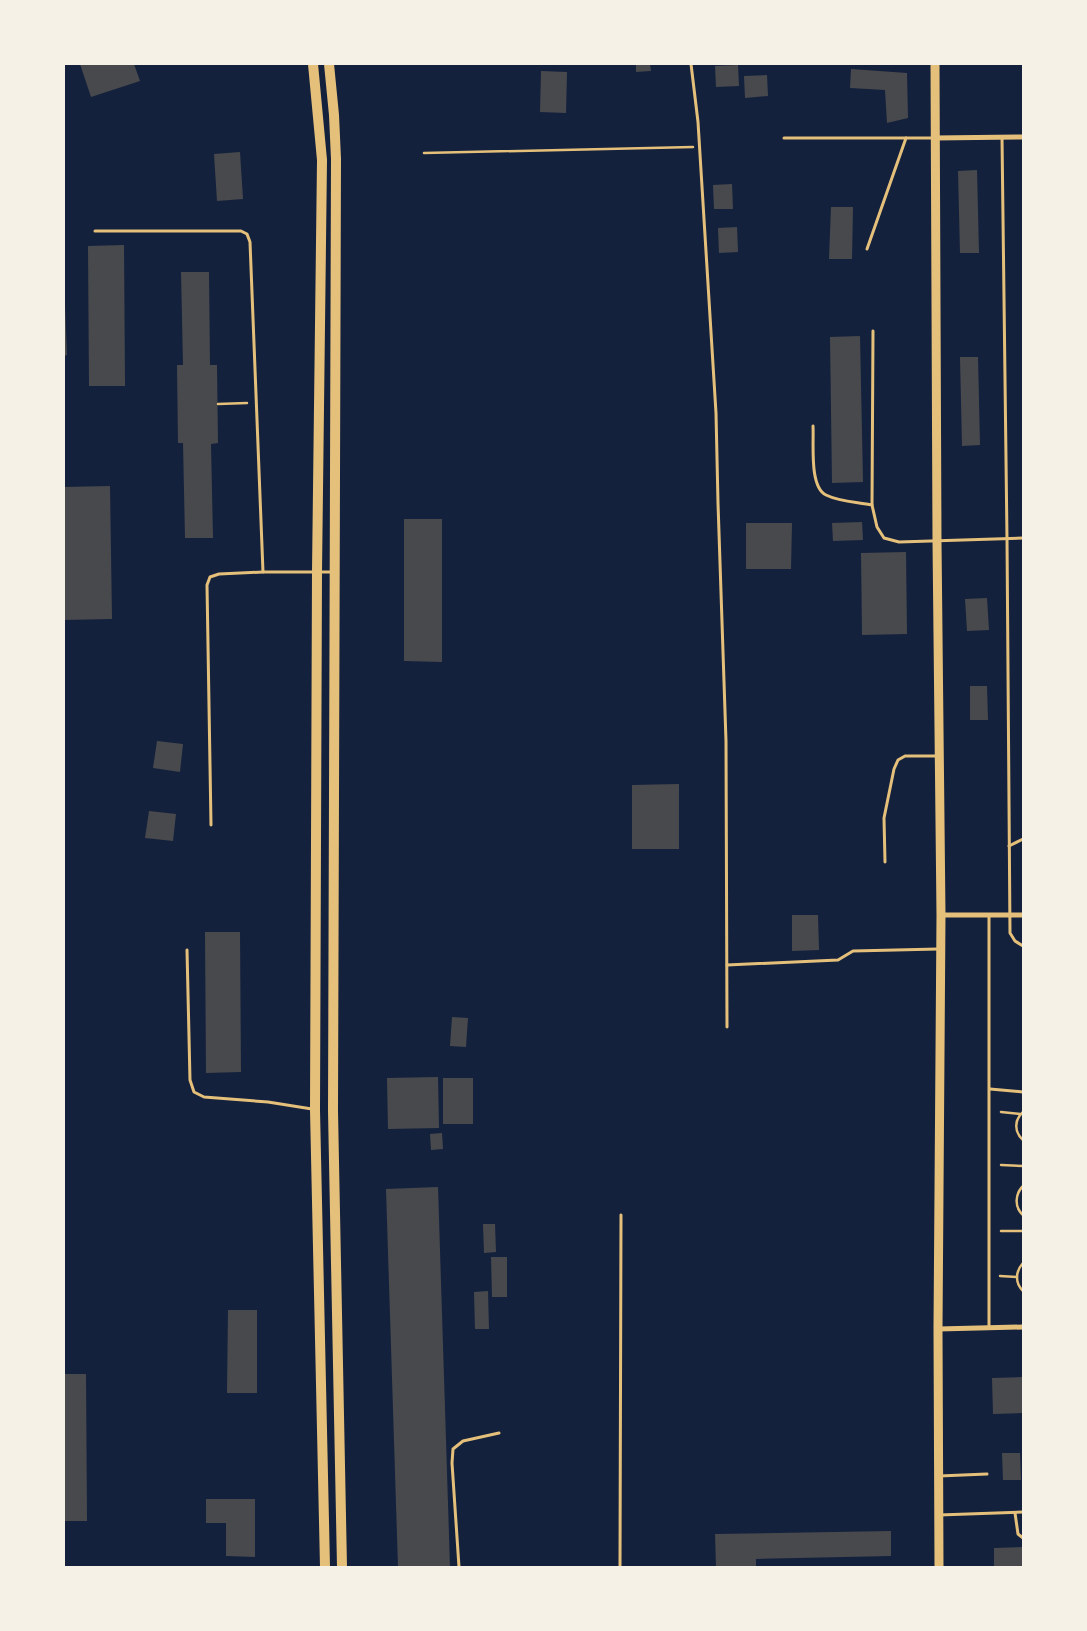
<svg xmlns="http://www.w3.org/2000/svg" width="1087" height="1631" font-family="'Playfair Display',serif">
  <rect width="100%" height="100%" fill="#14213d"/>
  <g fill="#48494c">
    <path d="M80,64H134L140,81L91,97Z"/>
    <path d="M636,64H650L651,71L636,72Z"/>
    <path d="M738,65L739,86L716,87L715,66Z"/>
    <path d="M851,69L907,73L908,118L887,123L885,90L850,88Z"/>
    <path d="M541,71L567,72L566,113L540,112Z"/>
    <path d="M767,75L768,96L745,98L744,76Z"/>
    <path d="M240,152L243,199L217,201L214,154Z"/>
    <path d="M977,170L979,253H960L958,171Z"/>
    <path d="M732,184L733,209H714L713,185Z"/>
    <path d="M831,207H853L852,259H829Z"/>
    <path d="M737,227L738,252L719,253L718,228Z"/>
    <path d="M124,245L125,386H89L88,246Z"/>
    <path d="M181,272H209L210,365H217L218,443L211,444L213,538H185L183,443H178L177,365H183Z"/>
    <path d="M64,305H65L67,355L64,356Z"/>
    <path d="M860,336L863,482L832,483L830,337Z"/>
    <path d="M960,357H978L980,445L962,446Z"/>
    <path d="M110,486L112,619L64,620V487Z"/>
    <path d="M404,519H442V662L404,661Z"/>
    <path d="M862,522L863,540L833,541L832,523Z"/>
    <path d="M746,523H792L791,569H746Z"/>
    <path d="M906,552L907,634L862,635L861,553Z"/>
    <path d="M987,598L989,630L967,631L965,599Z"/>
    <path d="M970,686H987L988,720H970Z"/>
    <path d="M157,741L183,744L180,772L153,768Z"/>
    <path d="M679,784V849H632V785Z"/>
    <path d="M149,811L176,814L173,841L145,838Z"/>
    <path d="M792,915H818L819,950L792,951Z"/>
    <path d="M205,932H240L241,1072L206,1073Z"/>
    <path d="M452,1017L468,1018L466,1047L450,1046Z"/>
    <path d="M438,1077L439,1128L388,1129L387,1078Z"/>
    <rect x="443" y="1078" width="30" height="46"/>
    <path d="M442,1133L443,1149L431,1150L430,1134Z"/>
    <path d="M438,1187L450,1567H398L386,1189Z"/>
    <path d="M483,1224H495L496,1252L484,1253Z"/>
    <path d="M491,1257H507V1297H492Z"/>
    <path d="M488,1291L489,1329H475L474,1292Z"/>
    <path d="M228,1310H257V1393H227Z"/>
    <path d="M64,1374H86L87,1521H64Z"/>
    <path d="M1023,1377V1413L993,1414L992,1378Z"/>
    <path d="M1002,1453H1020L1021,1480H1003Z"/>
    <path d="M206,1499H255V1557L226,1556V1523H206Z"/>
    <path d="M891,1531V1556L756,1559V1567H716L715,1534Z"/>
    <path d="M1023,1547V1567H994V1548Z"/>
  </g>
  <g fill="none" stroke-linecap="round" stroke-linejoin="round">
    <g stroke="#e5c07b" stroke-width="2.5">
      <path d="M424,153L693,147"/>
      <path d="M218,404L247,403"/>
      <path d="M1001,1112L1020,1114"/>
      <path d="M1023,1112C1014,1120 1014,1132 1023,1140"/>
      <path d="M1001,1165L1023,1166"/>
      <path d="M1023,1186C1015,1194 1014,1207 1023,1215"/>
      <path d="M1001,1231H1023"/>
      <path d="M1023,1263C1015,1272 1015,1283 1023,1291"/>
      <path d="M1000,1276L1017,1277"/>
    </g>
    <g stroke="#e5c07b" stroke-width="3">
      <path d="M691,64L698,122L716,413L718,503L726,741L727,1027"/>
      <path d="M1002,137L1007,539L1010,933L1015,941L1023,946"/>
      <path d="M784,138H934"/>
      <path d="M95,231H241L247,234L250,242L263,572H332"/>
      <path d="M867,249L906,138"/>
      <path d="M813,426C814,443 809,487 826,495C840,502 858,502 872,505L877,527L884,538L899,542L1023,538"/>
      <path d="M872,505L873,331"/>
      <path d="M211,825L207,585L210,577L219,574L263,572"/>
      <path d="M1009,846L1023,839"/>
      <path d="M885,862L884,818L894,769L898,760L905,756H939"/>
      <path d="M989,915V1327"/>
      <path d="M187,950L190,1080L194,1092L204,1097L268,1102L312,1109"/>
      <path d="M727,965L838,960L853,951L938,949"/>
      <path d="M990,1089L1023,1092"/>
      <path d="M939,1476L987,1474"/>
      <path d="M1015,1513L1018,1534L1023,1538"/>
      <path d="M939,1515L1023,1512"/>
      <path d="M459,1567L452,1463L453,1449L463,1441L499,1433"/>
      <path d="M620,1567L621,1215"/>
    </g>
    <g stroke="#e5c07b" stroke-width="5">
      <path d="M935,138L1023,137"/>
      <path d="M941,915H1023"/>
      <path d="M938,1329L1023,1327"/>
    </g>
    <path stroke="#e5c07b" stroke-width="9" d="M935,64L937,541L941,915L938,1329L939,1567"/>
    <g stroke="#e5c07b" stroke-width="10">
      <path d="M313,64L322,160L317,572L315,1110L325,1567"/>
      <path d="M329,64L334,115L336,159L333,1111L342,1567"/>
    </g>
  </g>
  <rect width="1087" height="1631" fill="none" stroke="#f6f1e7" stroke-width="130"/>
</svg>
